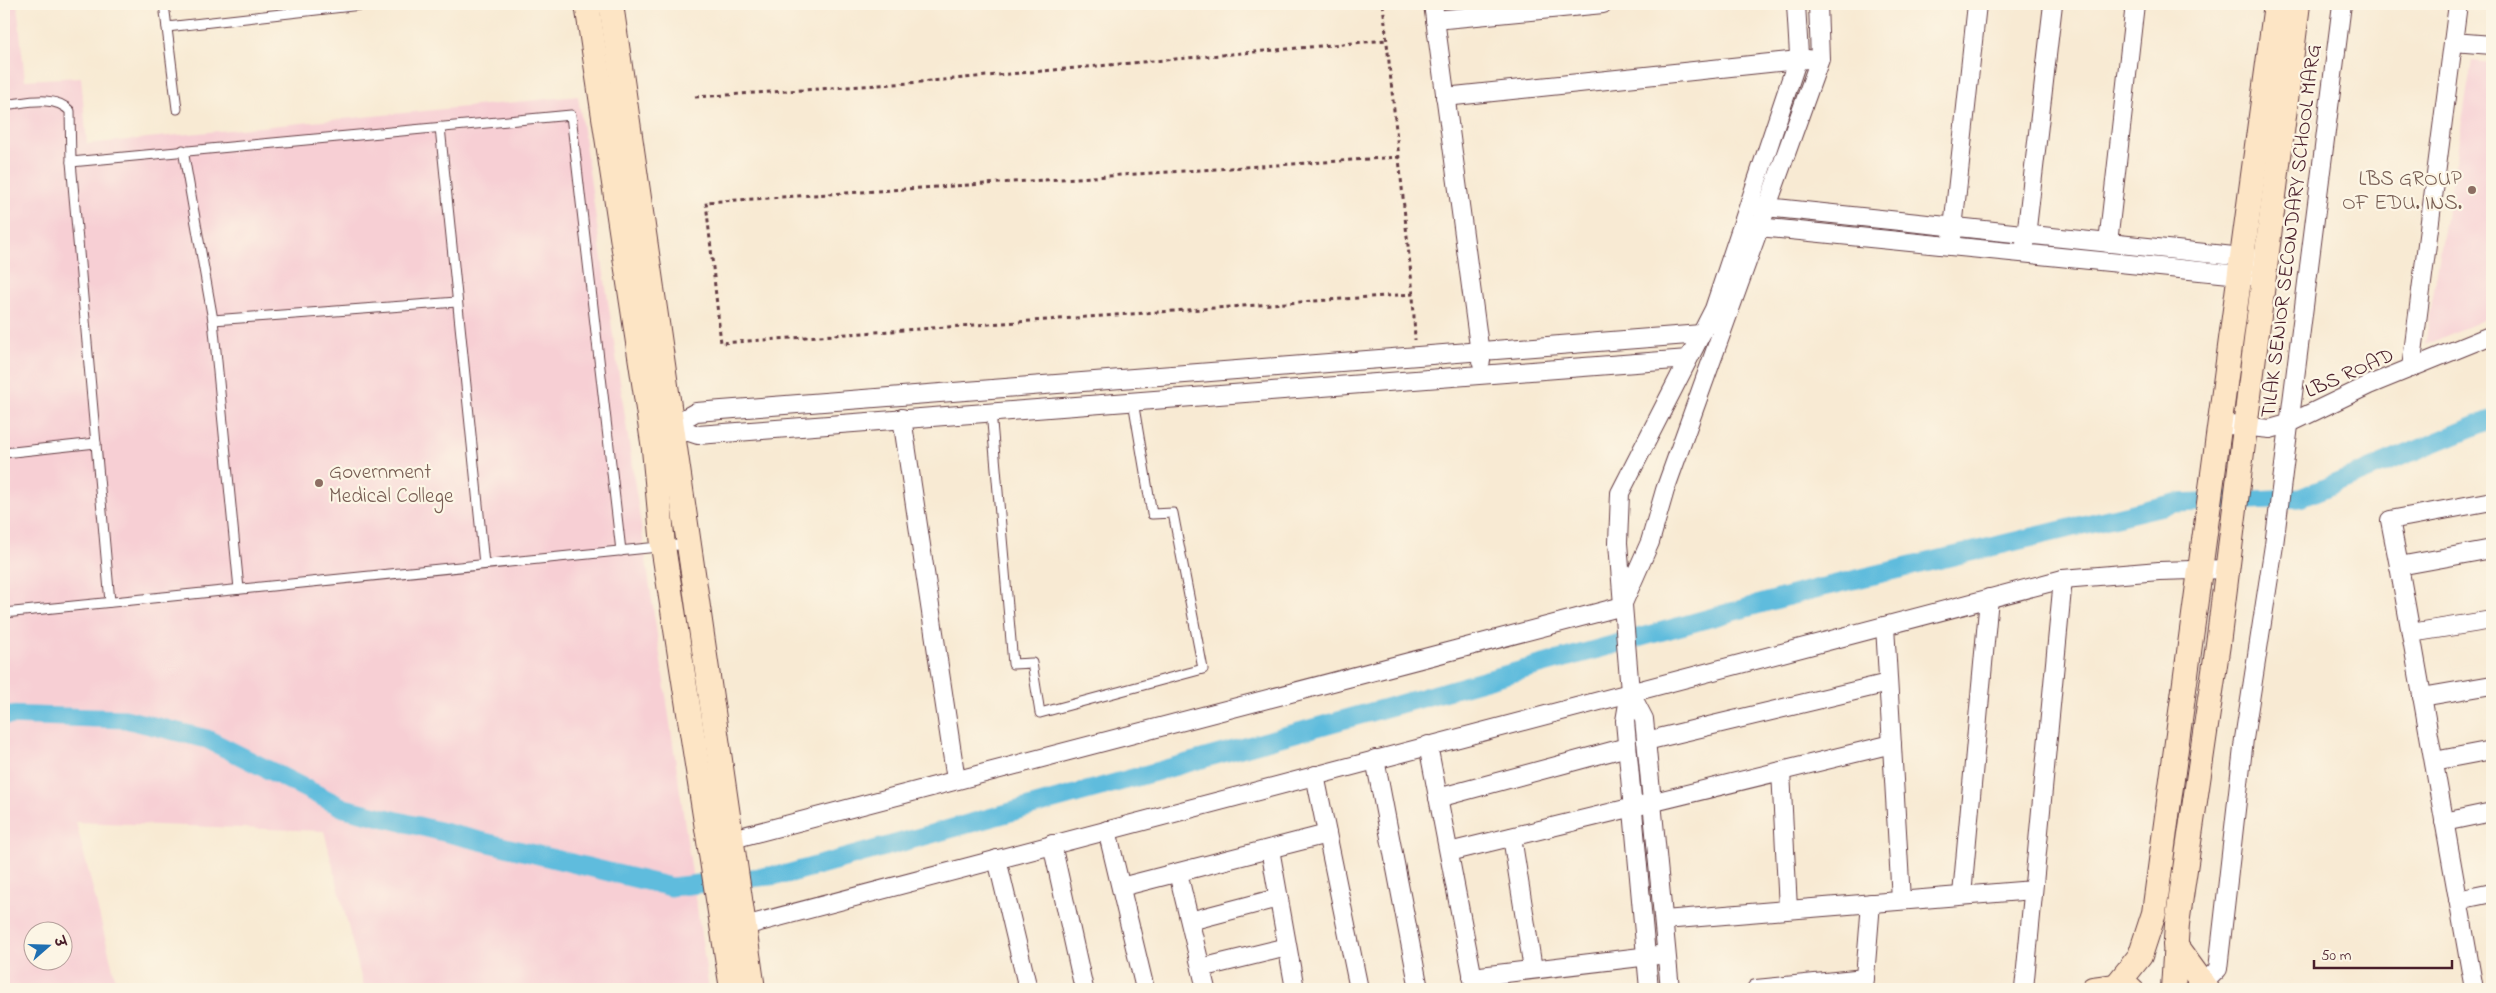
<svg xmlns="http://www.w3.org/2000/svg" width="2496" height="993" font-family="'Indie Flower','Playpen Sans Deva',sans-serif">
  <rect width="100%" height="100%" fill="#fcf5e5"/>
  <filter id="ink" filterUnits="userSpaceOnUse"><feTurbulence type="fractalNoise" baseFrequency=".02" numOctaves="2"/><feDisplacementMap in="SourceGraphic" scale="10" xChannelSelector="R" yChannelSelector="G"/><feConvolveMatrix kernelMatrix="1 2 1 2 8 2 1 2 1" color-interpolation-filters="sRGB"/></filter>
  <filter id="wash" filterUnits="userSpaceOnUse"><feTurbulence type="fractalNoise" baseFrequency=".0096" numOctaves="4" result="noise"/><feDisplacementMap in="SourceGraphic" scale="20" xChannelSelector="R" yChannelSelector="G"/><feGaussianBlur stdDeviation="1.12" result="paint"/><feColorMatrix in="noise" values="0 0 0 0 0 0 0 0 0 0 0 0 0 0 0 0 0 1.4 0 .05"/><feComposite in="paint" operator="in"/></filter>
  <g filter="url(#wash)">
    <rect width="100%" height="100%" fill="#f8ead3"/>
    <g fill="#f7cfd4" fill-rule="evenodd">
      <path d="M4,4H17L25,80L81,77L87,144L578,96L709,989H364L324,831L76,822L118,989H4ZM32,930H62V960H32Z"/>
      <path d="M2472,61L2492,63V316L2425,345Z"/>
    </g>
    <g fill="none" stroke-linecap="round" stroke-linejoin="round">
      <path stroke="#5fbcdd" stroke-width="19" d="M4,715L125,719L207,739L344,808L671,887L787,874L1807,591L2175,503L2300,498L2492,419"/>
    </g>
  </g>
  <g filter="url(#ink)">
    <g fill="none" stroke-linecap="round" stroke-linejoin="round">
      <g stroke="#643d44" stroke-width="11">
        <g id="lane">
          <path d="M164,4L177,109"/>
          <path d="M167,27L370,4"/>
          <path d="M4,105C25,103 54,94 70,111L71,162L110,602"/>
          <path d="M440,127L484,564"/>
          <path d="M183,150L213,320L239,589"/>
          <path d="M71,162L571,115L621,551"/>
          <path d="M213,320L457,302"/>
          <path d="M991,411L1013,664L1032,663L1040,713L1203,669L1173,513L1152,514L1133,401"/>
          <path d="M4,453L96,443"/>
          <path d="M4,613L688,544"/>
        </g>
      </g>
      <g stroke="#643d44" stroke-width="20">
        <g id="street">
          <path d="M1433,4L1481,361"/>
          <path d="M1435,20L1603,4"/>
          <path d="M2453,42L2492,45"/>
          <path d="M1445,97L1808,59"/>
          <path d="M1756,206L2253,258"/>
          <path d="M1749,226L2250,276"/>
          <path d="M1952,238L1977,4"/>
          <path d="M2108,243L2135,4"/>
          <path d="M2025,245L2053,4"/>
          <path d="M2411,368L2458,4"/>
          <path d="M902,418L956,780"/>
          <path d="M2220,424L2270,429L2288,424L2369,385L2492,335"/>
          <path d="M671,426L696,412L1701,334"/>
          <path d="M671,426L698,435L1688,359"/>
          <path d="M2399,566L2390,520L2492,501"/>
          <path d="M1624,601L1650,542L1665,490L1820,59L1818,4"/>
          <path d="M1885,626L1901,900"/>
          <path d="M2411,633L2492,620"/>
          <path d="M1630,692L1644,719L1670,989"/>
          <path d="M2422,697L2492,685"/>
          <path d="M1646,741L1888,683"/>
          <path d="M1428,745L1475,989"/>
          <path d="M1375,759L1419,989"/>
          <path d="M2434,761L2492,750"/>
          <path d="M1781,771L1788,909"/>
          <path d="M1315,775L1359,989"/>
          <path d="M1438,798L1627,747"/>
          <path d="M2444,822L2492,812"/>
          <path d="M1107,830L1145,989"/>
          <path d="M1512,837L1533,969"/>
          <path d="M721,842L1623,606"/>
          <path d="M1052,844L1084,989"/>
          <path d="M1270,849L1295,989"/>
          <path d="M1449,852L1892,744"/>
          <path d="M997,859L1028,989"/>
          <path d="M1178,873L1206,989"/>
          <path d="M1121,887L1327,834"/>
          <path d="M1962,895L1989,598"/>
          <path d="M2458,900L2492,893"/>
          <path d="M1664,920L2033,890"/>
          <path d="M1190,921L1278,898"/>
          <path d="M733,929L2063,579L2159,571L2227,569"/>
          <path d="M1201,968L1287,947"/>
          <path d="M1472,977L1658,955"/>
          <path d="M1649,989L1625,721L1630,692L1618,543L1620,493L1714,309L1799,55L1796,4"/>
          <path d="M1756,989L1865,978"/>
          <path d="M1864,989L1871,903"/>
          <path d="M2024,989L2063,579"/>
          <path d="M2198,989L2218,969L2244,739L2274,545L2342,4"/>
          <path d="M2474,989L2399,566L2492,549"/>
        </g>
      </g>
      <g stroke="#643d44" stroke-width="26">
        <g id="secondary">
          <path d="M587,4L654,449L663,546L732,989"/>
          <path d="M611,4L753,989"/>
          <path d="M2175,945L2207,989"/>
          <path d="M2116,986L2140,956L2154,913L2276,4"/>
          <path d="M2093,989L2116,986L2131,989"/>
          <path d="M2173,989L2177,924L2218,644L2298,4"/>
        </g>
      </g>
      <g stroke="#643d44" stroke-width="3" stroke-dasharray="4 4" stroke-linecap="butt">
        <path d="M1383,4L1413,294L1415,340"/>
        <path d="M695,97L909,83L1387,40"/>
        <path d="M1400,157L706,202L721,343L1413,294"/>
      </g>
      <use href="#lane" stroke="#fff" stroke-width="9"/>
      <use href="#street" stroke="#fff" stroke-width="18"/>
      <use href="#secondary" stroke="#fde5c5" stroke-width="24"/>
    </g>
  </g>
  <g fill="#8d6e63" stroke="#fcf5e5" stroke-width="2">
    <circle cx="2472" cy="190" r="5"/>
    <circle cx="319" cy="483" r="5"/>
  </g>
  <g text-anchor="middle" stroke-width="4.5" stroke-linejoin="round" paint-order="stroke">
    <g font-size="21" fill="#785e54" stroke="#fcf5e5" text-anchor="end">
      <text x="2462" y="185">LBS GROUP<tspan x="2462" dy="24">OF EDU. INS.</tspan></text>
      <text x="329" y="478" text-anchor="start">Government<tspan x="329" dy="24">Medical College</tspan></text>
    </g>
    <g font-size="21" fill="#4a1f2b" stroke="#fcf5e5">
      <text transform="translate(2290 231) rotate(-83)" y="7">TILAK SENIOR SECONDARY SCHOOL MARG</text>
      <text transform="translate(2349 372) rotate(-24)" y="7">LBS ROAD</text>
    </g>
  </g>
  <rect width="2496" height="993" fill="none" stroke="#fcf5e5" stroke-width="20"/>
  <g transform="translate(48 946) rotate(70)"><circle r="24" fill="#fcf5e5" stroke="#b59f9b"/>
  <path d="M0-4L9 19L0 12L-9 19Z" fill="#1f6fb2"/>
  <text y="-8" font-size="14" font-weight="bold" text-anchor="middle" fill="#4a1f2b">उ</text>
  </g>
  <path d="M2314 960v8h138v-8" fill="none" stroke="#4a1f2b" stroke-width="2.5"/>
  <text x="2321" y="960" font-size="15" fill="#4a1f2b" stroke="#fcf5e5" stroke-width="4" paint-order="stroke">50 m</text>
</svg>
